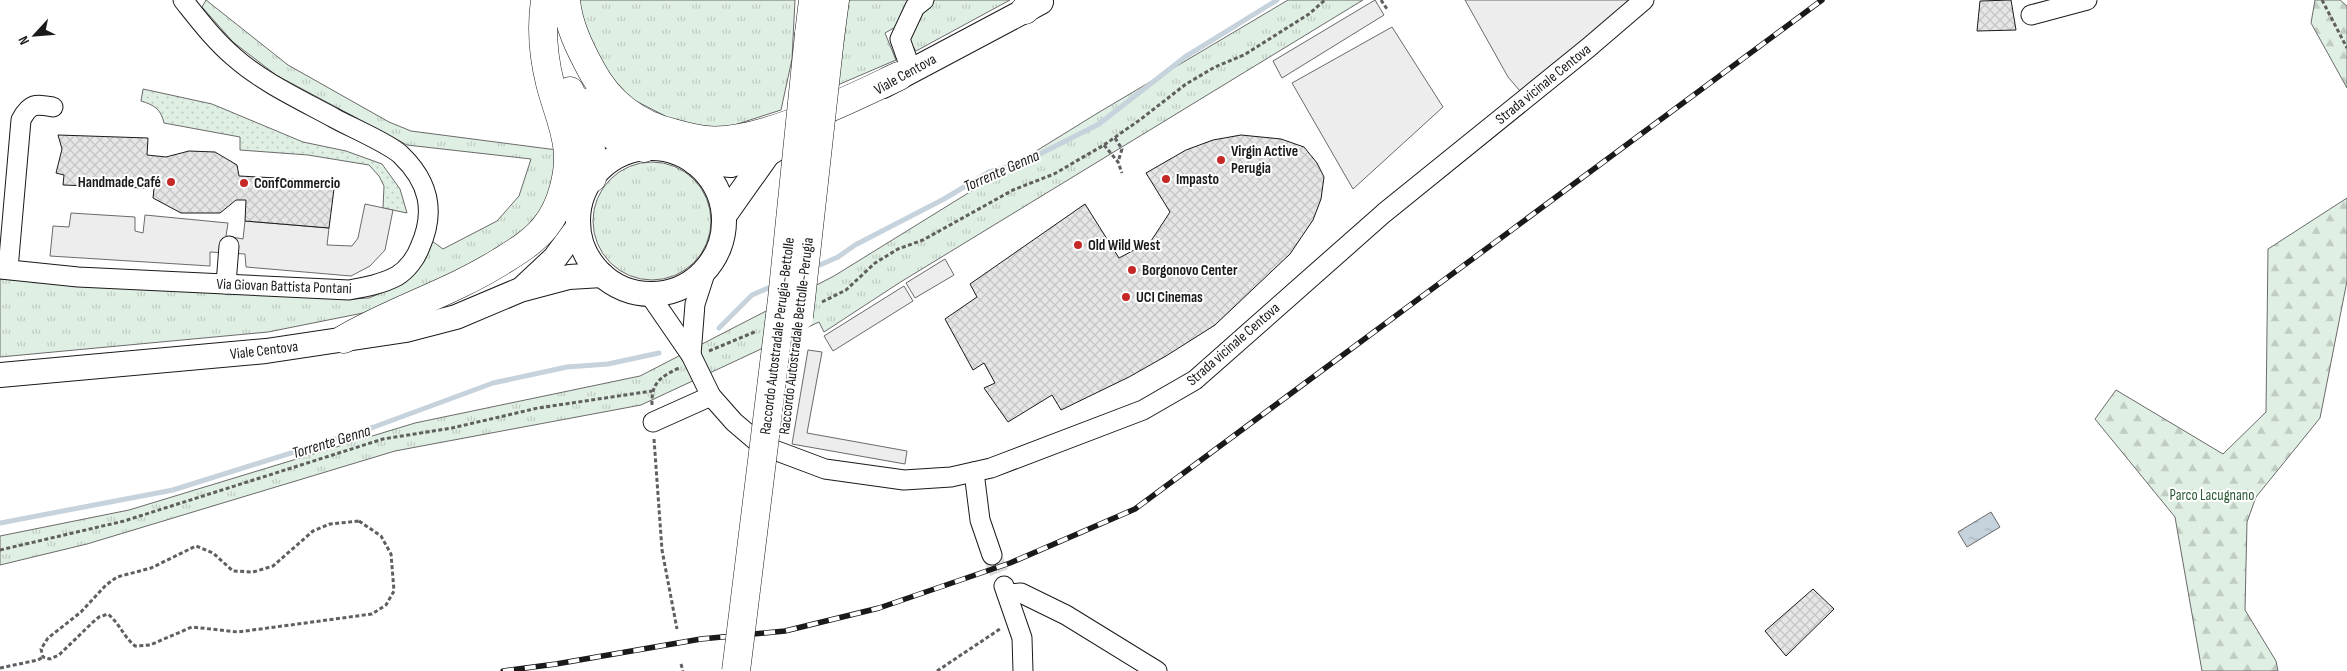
<svg xmlns="http://www.w3.org/2000/svg" width="2347" height="671" font-family="'Sofia Sans Condensed',sans-serif">
  <defs>
    <pattern id="grass-tufts" width="24" height="20" patternUnits="userSpaceOnUse" patternTransform="scale(1.25)"><rect width="24" height="20" fill="#e0efe3"/><path d="M3 7l-1-3M5 7V3M7 7l1-3M15 17l-1-3M17 17v-4M19 17l1-3" fill="none" stroke="#c0ccc2"/></pattern>
    <pattern id="forest-firs" width="22" height="20" patternUnits="userSpaceOnUse" patternTransform="scale(1.25)"><rect width="22" height="20" fill="#e0efe3"/><path d="M5 1l3.5 6h-7zM16 11l3.5 6h-7z" fill="#c0ccc2"/></pattern>
    <pattern id="garden-dots" width="8" height="8" patternUnits="userSpaceOnUse" patternTransform="scale(1.25)"><rect width="8" height="8" fill="#e0efe3"/><path d="M2 2h.1M6 6h.1" fill="none" stroke="#c0ccc2" stroke-width="1.8" stroke-linecap="round"/></pattern>
    <pattern id="water-ripples" width="26" height="14" patternUnits="userSpaceOnUse" patternTransform="scale(1.25)"><rect width="26" height="14" fill="#c6d2dc"/><path d="M2 4q2-2 4 0t4 0M15 11q2-2 4 0t4 0" fill="none" stroke="#aab4bc"/></pattern>
    <pattern id="building-cross-hatch" width="8" height="8" patternUnits="userSpaceOnUse" patternTransform="scale(1.25)"><rect width="8" height="8" fill="#e6e6e6"/><path d="M0 0l8 8M0 8l8-8" fill="none" stroke="#c5c5c5"/></pattern>
  </defs>
  <rect width="100%" height="100%" fill="#fff"/>
  <g fill="url(#grass-tufts)" stroke="#6a6a6a">
    <path d="M206,0L288,65L389,122L411,131L557,150L552,187L539,212L518,237L468,271L363,313L268,332L0,357V279L348,299L369,298L390,289L432,241L443,249L497,221L519,196L531,159L407,145L276,75L233,42L202,7Z"/>
    <path d="M577,0H795L792,59L781,110L725,128L681,124L624,95L586,42Z"/>
    <path d="M849,0H1010L916,51L899,25L885,33L896,60L833,87Z"/>
    <path d="M1288,0H1363L899,283L824,332L819,322L641,405L395,451L87,544L0,565V536L129,510L415,423L640,376L834,276L1096,114Z"/>
    <circle cx="652" cy="221" r="59"/>
  </g>
  <g fill="url(#forest-firs)" stroke="#6a6a6a">
    <path d="M2315,0H2340L2347,6V88L2311,23Z"/>
    <path d="M2347,198V281L2320,418L2256,497L2247,522L2245,610L2276,661L2278,671H2202L2175,517L2095,419L2116,390L2223,454L2266,412L2268,249Z"/>
  </g>
  <path fill="url(#garden-dots)" stroke="#6a6a6a" d="M143,89L212,104L303,142L346,151L382,164L400,189L407,213L383,208L384,186L379,176L369,165L308,155L240,150V137L164,123C161,109 154,105 141,101Z"/>
  <g fill="#ededed" stroke="#6a6a6a">
    <path d="M1375,0L1384,15L1282,78L1273,61Z"/>
    <path d="M1465,0H1630L1577,49L1520,91L1508,77Z"/>
    <path d="M1392,27L1443,107L1353,189L1292,83Z"/>
    <path d="M365,204L393,210L385,250L370,266L351,276L246,267L245,254L210,252V266L50,256L53,226L69,227L71,213L135,217V231L143,233L145,215L228,223L226,236L243,239L245,221L329,228L327,245L352,246L358,238Z"/>
    <path d="M945,259L954,275L915,298L906,283Z"/>
    <path d="M904,286L913,301L833,351L824,336Z"/>
    <path d="M808,350L822,352L807,433L907,451L905,464L792,444Z"/>
  </g>
  <path fill="url(#water-ripples)" stroke="#6a6a6a" d="M1991,512L2000,527L1967,547L1958,532Z"/>
  <g fill="none" stroke-linecap="round" stroke-linejoin="round">
    <g stroke="#c6d2dc" stroke-width="5">
      <path d="M813,268L838,257L855,245L944,199L989,172L1024,162L1099,124L1185,57L1277,0"/>
      <path d="M719,328L752,295L775,285"/>
      <path d="M0,523L173,490L374,427L493,383L567,367L608,364L659,353"/>
    </g>
  </g>
  <g fill="url(#building-cross-hatch)" stroke="#1a1a1a">
    <path d="M2011,0L2016,30L1977,31L1980,1Z"/>
    <path d="M58,135L148,138L147,155L166,157L189,151L215,152L237,165L239,176L335,181L329,228L245,221L246,200H236L220,213H181L153,198L155,180L145,178V188L63,185L64,175L56,173L62,149Z"/>
    <path d="M1241,135L1281,139L1304,147L1317,163L1324,177L1321,199L1313,220L1290,254L1215,325L1166,356L1129,377L1061,410L1052,395L1008,422L984,388L995,383L984,363L973,370L945,319L977,297L970,284L1085,204L1119,258L1151,241L1170,212L1146,173L1186,150L1213,140Z"/>
    <path d="M1813,589L1834,609L1786,656L1765,631Z"/>
  </g>
  <g fill="none" stroke-linecap="round" stroke-linejoin="round">
    <path stroke="#ddd" stroke-width="19" stroke-dasharray="19 9" stroke-linecap="butt" d="M992,555L1004,586"/>
    <g stroke="#1a1a1a" stroke-width="21">
      <g id="minor">
        <path d="M2031,15L2087,0"/>
        <path d="M911,70L900,39L915,7L924,0"/>
        <path d="M0,269L78,277L349,290C366,287 382,284 397,276C407,270 416,258 420,247C436,211 429,182 401,155C390,144 350,127 334,118C301,100 262,82 234,57C214,40 199,20 183,0"/>
        <path d="M8,269L21,120C30,103 35,104 53,107"/>
        <path d="M226,284L229,246"/>
        <path d="M649,294L691,355L711,396L734,422L761,445L825,469L904,480L951,477L991,468L1143,410L1195,380L1384,213L1588,48L1644,0"/>
        <path d="M691,355L695,304L707,267"/>
        <path d="M653,422L711,396"/>
        <path d="M974,472L980,520L992,555"/>
        <path d="M1004,586L1022,638L1023,671"/>
        <path d="M1007,594L1021,593L1066,615L1157,671"/>
      </g>
    </g>
    <g stroke="#1a1a1a" stroke-width="26">
      <g id="major">
        <path d="M883,86L1041,2"/>
        <circle cx="651" cy="221" r="73"/>
        <path d="M694,162L731,165L768,154L811,128"/>
        <path d="M724,216L768,154"/>
        <path d="M524,287L555,258L578,227"/>
        <path d="M0,375L266,351L406,330L456,317L520,290L569,277L602,275"/>
      </g>
    </g>
    <g stroke="#1a1a1a" stroke-width="29">
      <g id="highway">
        <path d="M566,0C568,25 580,49 592,71C609,103 638,125 673,133C684,136 695,139 706,140C760,145 850,99 899,76"/>
        <path d="M1025,10L1036,0"/>
        <path d="M809,34L813,0"/>
        <path d="M830,38L835,0"/>
        <path d="M570,91C583,124 595,141 592,178"/>
        <path d="M581,102L615,137L644,148"/>
        <path d="M344,339C394,310 450,293 500,262C516,252 533,242 545,227C562,206 571,171 567,145C564,123 555,104 550,83C543,55 541,28 545,0"/>
      </g>
    </g>
    <g stroke="#5f5f5f" stroke-width="3" stroke-dasharray="4 2.5" stroke-linecap="butt">
      <path d="M1381,0L1387,9"/>
      <path d="M2322,0L2347,48"/>
      <path d="M1115,138L1122,149L1118,162"/>
      <path d="M1104,145L1118,162L1122,173"/>
      <path d="M822,302L846,290L875,263L898,249L923,240L1013,190L1054,174L1104,145L1141,119L1186,84L1215,67L1244,55L1309,14L1325,0"/>
      <path d="M709,351L757,331"/>
      <path d="M652,405C651,383 660,377 679,368"/>
      <path d="M654,439L662,550L677,629"/>
      <path d="M359,521L381,536L391,554L394,591L386,605L372,614L238,632L192,627L150,645L135,646C123,636 120,624 108,614L99,617L93,622L59,655L50,659L43,657L41,649L48,638L81,612L106,585L117,577L151,568L196,546L213,553L233,571L253,572L273,566L313,531L330,524Z"/>
      <path d="M0,550L124,521L383,439L452,428L538,408L652,391"/>
      <path d="M681,664L683,671"/>
      <path d="M0,668L38,660L43,657"/>
      <path d="M937,671L1000,629"/>
    </g>
    <use href="#minor" stroke="#fff" stroke-width="19"/>
    <use href="#major" stroke="#fff" stroke-width="24"/>
    <use href="#highway" stroke="#fff" stroke-width="28"/>
    <g stroke="#1a1a1a" stroke-width="5.5">
      <path id="rail" d="M503,671L556,664L701,639L785,631L879,608L1010,563L1135,509L1822,0"/>
    </g>
    <use href="#rail" stroke="#fff" stroke-width="4" stroke-dasharray="11" stroke-linecap="butt"/>
    <g stroke="#1a1a1a" stroke-width="29" stroke-linecap="butt">
      <g id="highway-bridge">
        <path d="M799,317L830,38"/>
        <path d="M736,671L782,299L809,34"/>
      </g>
    </g>
    <use href="#highway-bridge" stroke="#fff" stroke-width="28"/>
  </g>
  <g fill="#c62828" stroke="#fff" stroke-width="2">
    <circle cx="1221" cy="160" r="5"/>
    <circle cx="1166" cy="179" r="5"/>
    <circle cx="171" cy="182" r="5"/>
    <circle cx="244" cy="183" r="5"/>
    <circle cx="1078" cy="245" r="5"/>
    <circle cx="1132" cy="270" r="5"/>
    <circle cx="1126" cy="297" r="5"/>
  </g>
  <g text-anchor="middle" stroke-width="4" stroke-linejoin="round" paint-order="stroke">
    <g font-size="15" fill="#1a1a1a" stroke="#fff">
      <text transform="translate(905 74) rotate(-29)" y="5">Viale Centova</text>
      <text transform="translate(1543 84) rotate(-39)" y="5">Strada vicinale Centova</text>
      <text transform="translate(284 286) rotate(2)" y="5">Via Giovan Battista Pontani</text>
      <text transform="translate(777 336) rotate(-83)" y="5">Raccordo Autostradale Perugia-Bettolle</text>
      <text transform="translate(796 336) rotate(-83)" y="5">Raccordo Autostradale Bettolle-Perugia</text>
      <text transform="translate(1233 344) rotate(-41)" y="5">Strada vicinale Centova</text>
      <text transform="translate(264 350) rotate(-7)" y="5">Viale Centova</text>
    </g>
    <g font-size="15" font-weight="bold" fill="#1a1a1a" stroke="#fff" text-anchor="start">
      <text x="1231" y="156">Virgin Active<tspan x="1231" dy="17">Perugia</tspan></text>
      <text x="1176" y="184">Impasto</text>
      <text x="161" y="187" text-anchor="end">Handmade Café</text>
      <text x="254" y="188">ConfCommercio</text>
      <text x="1088" y="250">Old Wild West</text>
      <text x="1142" y="275">Borgonovo Center</text>
      <text x="1136" y="302">UCI Cinemas</text>
    </g>
    <g font-size="15" fill="#2b5a34" stroke="#fff">
      <text x="2212" y="500">Parco Lacugnano</text>
    </g>
    <g font-size="16" font-style="italic" fill="#1a1a1a" stroke="#fff">
      <text transform="translate(1001 170) rotate(-24)" y="6">Torrente Genna</text>
      <text transform="translate(331 441) rotate(-17)" y="6">Torrente Genna</text>
    </g>
  </g>
  <g transform="translate(35 35) rotate(244)" stroke="#ffffff" stroke-width="4" paint-order="stroke">
  <path d="M0-4L9 19L0 12L-9 19Z" fill="#1a1a1a"/>
  <text y="-8" font-size="14" font-weight="bold" text-anchor="middle" fill="#1a1a1a">N</text>
  </g>
</svg>
